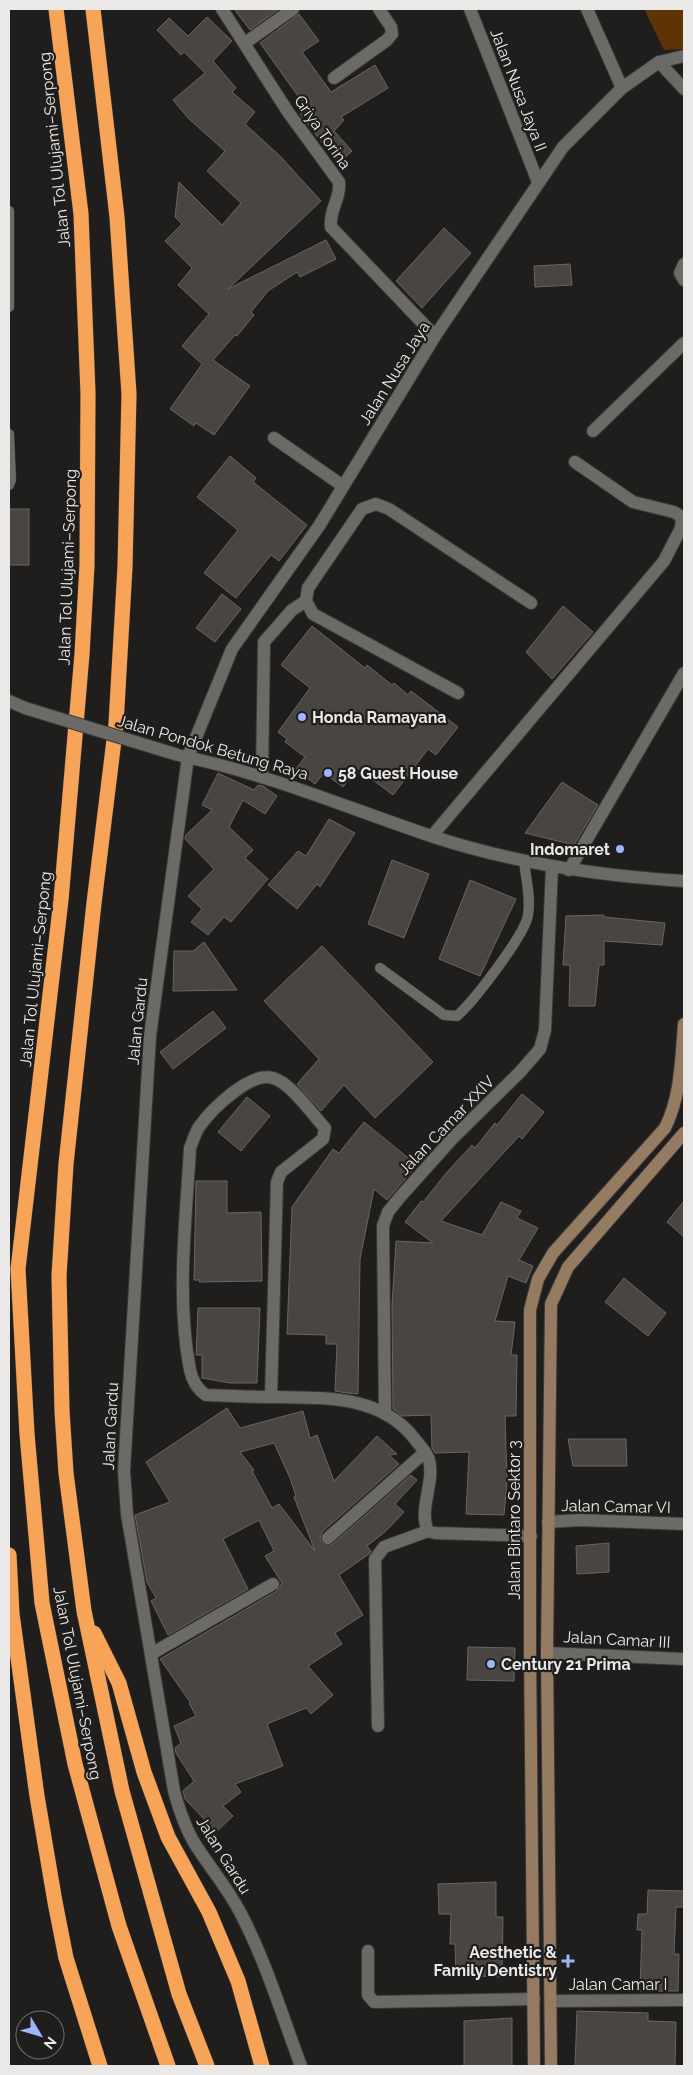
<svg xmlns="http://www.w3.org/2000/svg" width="693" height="2075" font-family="Raleway,sans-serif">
  <rect width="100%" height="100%" fill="#201e1c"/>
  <path fill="#5e3406" d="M644,9H684V49L664,50Z"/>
  <g fill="#484543" stroke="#686663" fill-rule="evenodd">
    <path d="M234,9H279L250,30Z"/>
    <path d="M299,14L319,41L302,52L331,92L375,65L388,88L341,117L344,120L334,131L352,151L338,163L300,114L306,107L260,43Z"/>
    <path d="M207,17L232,41L213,61L236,88L232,92L255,112L245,124L280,156L321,201L228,289L326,240L336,259L300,277L297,272L268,291L251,312L254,315L237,336L235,335L213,360L250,386L214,435L196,423L194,426L170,409L202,364L182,346L209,314L178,285L192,268L165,241L182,224L175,217L179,182L222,225L241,203L207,171L225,151L189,119L173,100L205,73L184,52L181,55L157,30L169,18L188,36Z"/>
    <path d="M444,228L471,253L422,308L396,281Z"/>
    <path d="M570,264L572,285L535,287L534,266Z"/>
    <path d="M230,456L256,478L253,482L307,525L279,561L271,555L236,598L204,573L238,530L197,497Z"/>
    <rect x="9" y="509" width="20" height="56"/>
    <path d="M222,594L241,609L215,642L196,628Z"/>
    <path d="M563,606L593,632L552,679L526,652Z"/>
    <path d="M312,626L365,668L367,665L392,685L394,683L408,695L411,691L458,727L436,755L428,749L393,795L357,768L343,787L324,773L315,784L296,769L305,757L285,742L287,739L278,732L310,688L281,665Z"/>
    <path d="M218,773L254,790L258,785L263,786L277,796L265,814L243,800L229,827L253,850L245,858L268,879L231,922L224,917L208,935L191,922L202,909L188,896L214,869L185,839L186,835L212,810L202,805Z"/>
    <path d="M562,782L598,805L574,845L525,833Z"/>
    <path d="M329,819L355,833L320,887L317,884L297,909L268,885L298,851L306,856Z"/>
    <path d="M392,860L429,874L404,938L368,924Z"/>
    <path d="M470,880L516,899L480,976L439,959Z"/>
    <path d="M604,915V917L665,923L662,945L604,941V965H599L595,1006H569L570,965H563L566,916Z"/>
    <path d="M204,942L237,990L173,991L174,951H193Z"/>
    <path d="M322,946L433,1062L375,1118L344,1085L321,1111L297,1084L319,1059L264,1001Z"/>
    <path d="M213,1011L226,1028L173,1069L160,1052Z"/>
    <path d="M522,1094L544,1112L522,1139L519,1136L441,1221L482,1235L501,1202L521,1211L517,1218L538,1228L519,1260L533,1266L526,1283L508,1276L495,1321L515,1322L511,1355H517L516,1416H505L507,1482L504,1515L466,1514L469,1452L435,1453L432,1448L431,1415L402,1416L393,1409L392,1305L396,1241L433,1243L405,1222L421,1201L423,1202L448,1171L472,1145L475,1148L495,1123L497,1125Z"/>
    <path d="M247,1097L270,1116L241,1151L218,1132Z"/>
    <path d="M364,1122L417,1165L387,1200L374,1189L360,1259L358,1394L347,1393L335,1391L337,1344H326V1335L287,1334L292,1207L333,1149L339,1153Z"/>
    <path d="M196,1181H227V1213L261,1212L262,1281L199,1282L200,1280H194Z"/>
    <path d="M684,1201V1237L667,1222Z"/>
    <path d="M624,1278L666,1313L648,1336L605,1302Z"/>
    <path d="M198,1308H260L257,1383H230L202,1378V1355H196Z"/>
    <path d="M227,1408L240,1428L303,1411L310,1438L317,1435L334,1481L377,1436L397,1454L389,1455L399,1464L322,1532L320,1539L325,1545L333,1544L411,1475L417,1480L395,1504L404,1512L386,1531L367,1546L371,1551L369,1554L339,1575L363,1615L335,1633L342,1644L308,1666L333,1695L311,1714L306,1708L267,1724L283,1766L235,1784L241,1792L223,1806L233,1816L216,1832L185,1799L183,1791L194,1781L176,1753L175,1748L181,1743L174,1726L196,1716L189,1703L190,1702L160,1659L277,1591L282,1583L265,1556L274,1551L259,1520L223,1539L248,1589L168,1635L151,1601L156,1598L147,1582L135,1515L170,1502L146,1462ZM274,1443L290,1478L296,1496L294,1497L315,1551L279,1504L272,1508L252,1471L254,1470L240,1452Z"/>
    <path d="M568,1439H626L627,1466H573Z"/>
    <path d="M609,1543V1572L577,1574L576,1546Z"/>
    <path d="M468,1647L515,1648L514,1681L467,1680Z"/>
    <path d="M496,1882V1917H503L502,1977L456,1975L455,1944H450L451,1914H439L438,1884Z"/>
    <path d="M648,1890L684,1891V1907H676L674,1954H679L678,1991H640L642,1930H637L638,1914H647Z"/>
    <path d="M577,2011L648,2013V2021L676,2022L675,2066H575Z"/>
    <path d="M512,2018V2066H464V2021Z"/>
  </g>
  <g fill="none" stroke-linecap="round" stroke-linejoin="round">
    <g stroke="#3b3a38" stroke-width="11">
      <g id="service">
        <path d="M9,307V211"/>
        <path d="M9,434L11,480L9,485"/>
        <path d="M380,968L444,1015L457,1016C473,1002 525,935 528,915C531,898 526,879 524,861"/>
      </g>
    </g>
    <g stroke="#3b3a38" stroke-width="14">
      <g id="minor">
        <path d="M222,9L288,112L339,182C341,199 329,209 331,227L435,336"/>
        <path d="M470,9L538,182"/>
        <path d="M587,9L622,88"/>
        <path d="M245,43L293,9"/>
        <path d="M659,62L684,89"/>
        <path d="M334,78L387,40L392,34L391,27L379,9"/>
        <path d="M684,264L680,273L684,280"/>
        <path d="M593,431L684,343"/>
        <path d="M274,438L343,486"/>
        <path d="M458,693L313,614L306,601L308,588L362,509L376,504L389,509L531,603"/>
        <path d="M188,757L150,1036L124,1471L127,1514L174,1791C179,1809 185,1828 195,1844C210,1868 228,1888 241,1914C266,1962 282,2015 301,2066"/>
        <path d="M262,777L264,642L292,610L306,601"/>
        <path d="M432,836L664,561L681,528L682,517L674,512L633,502L575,462"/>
        <path d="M569,870L684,673"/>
        <path d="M271,1397L277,1182L281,1172L323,1139L325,1128C312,1114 291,1083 273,1078C250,1071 211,1110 199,1127C195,1133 193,1141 190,1148C186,1221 176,1298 190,1370C192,1380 198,1390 206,1395C230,1396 254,1397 278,1397C328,1398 381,1396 414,1438C419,1445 427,1452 429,1460C435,1483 418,1509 428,1531L435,1533L531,1536"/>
        <path d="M385,1412L383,1226L388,1212L400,1197L452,1139L520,1072L540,1049L545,1030L552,867"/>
        <path d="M548,1522L580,1520L684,1524"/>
        <path d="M328,1538L425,1452"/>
        <path d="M547,1653L684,1659"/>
        <path d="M151,1654L273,1584"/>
        <path d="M378,1726L375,1559L384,1547L428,1531"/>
        <path d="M368,1951V1995L374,2002L534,1999"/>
        <path d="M552,2001L684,2000"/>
      </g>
    </g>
    <g stroke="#3b3a38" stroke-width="14">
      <g id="tertiary">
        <path d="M9,701L25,708"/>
        <path d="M182,756C268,774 348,808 431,836C513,863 598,876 684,881"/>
        <path d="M188,757L232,649L319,526L435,336L563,147L622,88L659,62L684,56"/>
      </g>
    </g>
    <g stroke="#3b3a38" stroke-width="14">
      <g id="secondary">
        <path d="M534,2066L530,1650V1310L538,1279L553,1253L665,1128C681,1096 681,1060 684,1024"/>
        <path d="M551,2066L547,1653L551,1304L568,1267L684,1133"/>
      </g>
    </g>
    <g stroke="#3b3a38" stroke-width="16">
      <g id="motorway">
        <path d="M56,9L81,214L88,393L87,565L82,654L61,900L18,1269L27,1434L42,1603L75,1764L119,1926L168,2066"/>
        <path d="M93,9L117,217L129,394L125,567L116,724L94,903L66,1164L59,1276L62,1411L66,1473L84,1611L122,1791L179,1994L207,2066"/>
        <path d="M9,1555L12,1614L37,1796L55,1902L66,1958L100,2066"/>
        <path d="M94,1633L119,1683L144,1772L168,1837L209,1912L238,1981L262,2066"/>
      </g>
    </g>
    <use href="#service" stroke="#6c6a67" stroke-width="10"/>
    <use href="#minor" stroke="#6c6a67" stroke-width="12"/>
    <use href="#tertiary" stroke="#6c6a67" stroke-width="12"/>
    <use href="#secondary" stroke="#967b63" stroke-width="12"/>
    <use href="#motorway" stroke="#f7a459" stroke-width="15"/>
    <g stroke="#3b3a38" stroke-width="14" stroke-linecap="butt">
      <path id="tertiary-bridge" d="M25,708L178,755"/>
    </g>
    <use href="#tertiary-bridge" stroke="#6c6a67" stroke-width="12"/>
  </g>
  <g fill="#9eb4fd" stroke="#201e1c" stroke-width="2">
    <circle cx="302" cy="717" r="5"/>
    <circle cx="328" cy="773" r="5"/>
    <circle cx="620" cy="849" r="5"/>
    <circle cx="491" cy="1664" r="5"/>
    <path d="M565.5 1953.5h5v5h5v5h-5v5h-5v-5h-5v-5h5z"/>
  </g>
  <g text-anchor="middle" stroke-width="4.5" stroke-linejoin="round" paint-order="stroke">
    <g font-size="16" fill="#eae9e7" stroke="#201e1c">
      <text transform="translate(519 90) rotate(69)" y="6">Jalan Nusa Jaya II</text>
      <text transform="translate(323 132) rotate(55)" y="6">Griya Torina</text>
      <text transform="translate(54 150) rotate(-96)" y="6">Jalan Tol Ulujami–Serpong</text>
      <text transform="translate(394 373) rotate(-58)" y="6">Jalan Nusa Jaya</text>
      <text transform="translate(67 567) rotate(-88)" y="6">Jalan Tol Ulujami–Serpong</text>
      <text transform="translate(213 747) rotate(16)" y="6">Jalan Pondok Betung Raya</text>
      <text transform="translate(35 969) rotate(-84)" y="6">Jalan Tol Ulujami–Serpong</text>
      <text transform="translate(137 1021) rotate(-84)" y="6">Jalan Gardu</text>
      <text transform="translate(446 1125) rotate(-46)" y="6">Jalan Camar XXIV</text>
      <text transform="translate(110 1426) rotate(-87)" y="6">Jalan Gardu</text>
      <text transform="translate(616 1506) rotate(1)" y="6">Jalan Camar VI</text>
      <text transform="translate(514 1520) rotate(-90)" y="6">Jalan Bintaro Sektor 3</text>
      <text transform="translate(617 1639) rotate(3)" y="6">Jalan Camar III</text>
      <text transform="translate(78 1683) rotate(79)" y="6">Jalan Tol Ulujami–Serpong</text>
      <text transform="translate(224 1855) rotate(58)" y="6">Jalan Gardu</text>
      <text x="618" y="1990">Jalan Camar I</text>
    </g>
    <g font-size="16" font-weight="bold" fill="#eae9e7" stroke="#201e1c" text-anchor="start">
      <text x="312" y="723">Honda Ramayana</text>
      <text x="338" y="779">58 Guest House</text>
      <text x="610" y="855" text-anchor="end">Indomaret</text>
      <text x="501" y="1670">Century 21 Prima</text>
      <text x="557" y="1958" text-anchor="end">Aesthetic &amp;<tspan x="557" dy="18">Family Dentistry</tspan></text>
    </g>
  </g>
  <rect width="693" height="2075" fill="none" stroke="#eae9e7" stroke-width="20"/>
  <g transform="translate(40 2035) rotate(128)"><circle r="24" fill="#201e1c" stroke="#716f6d"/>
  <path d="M0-4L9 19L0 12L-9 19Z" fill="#9eb4fd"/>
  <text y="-8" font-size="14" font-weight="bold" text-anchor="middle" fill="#eae9e7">N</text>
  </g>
</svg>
